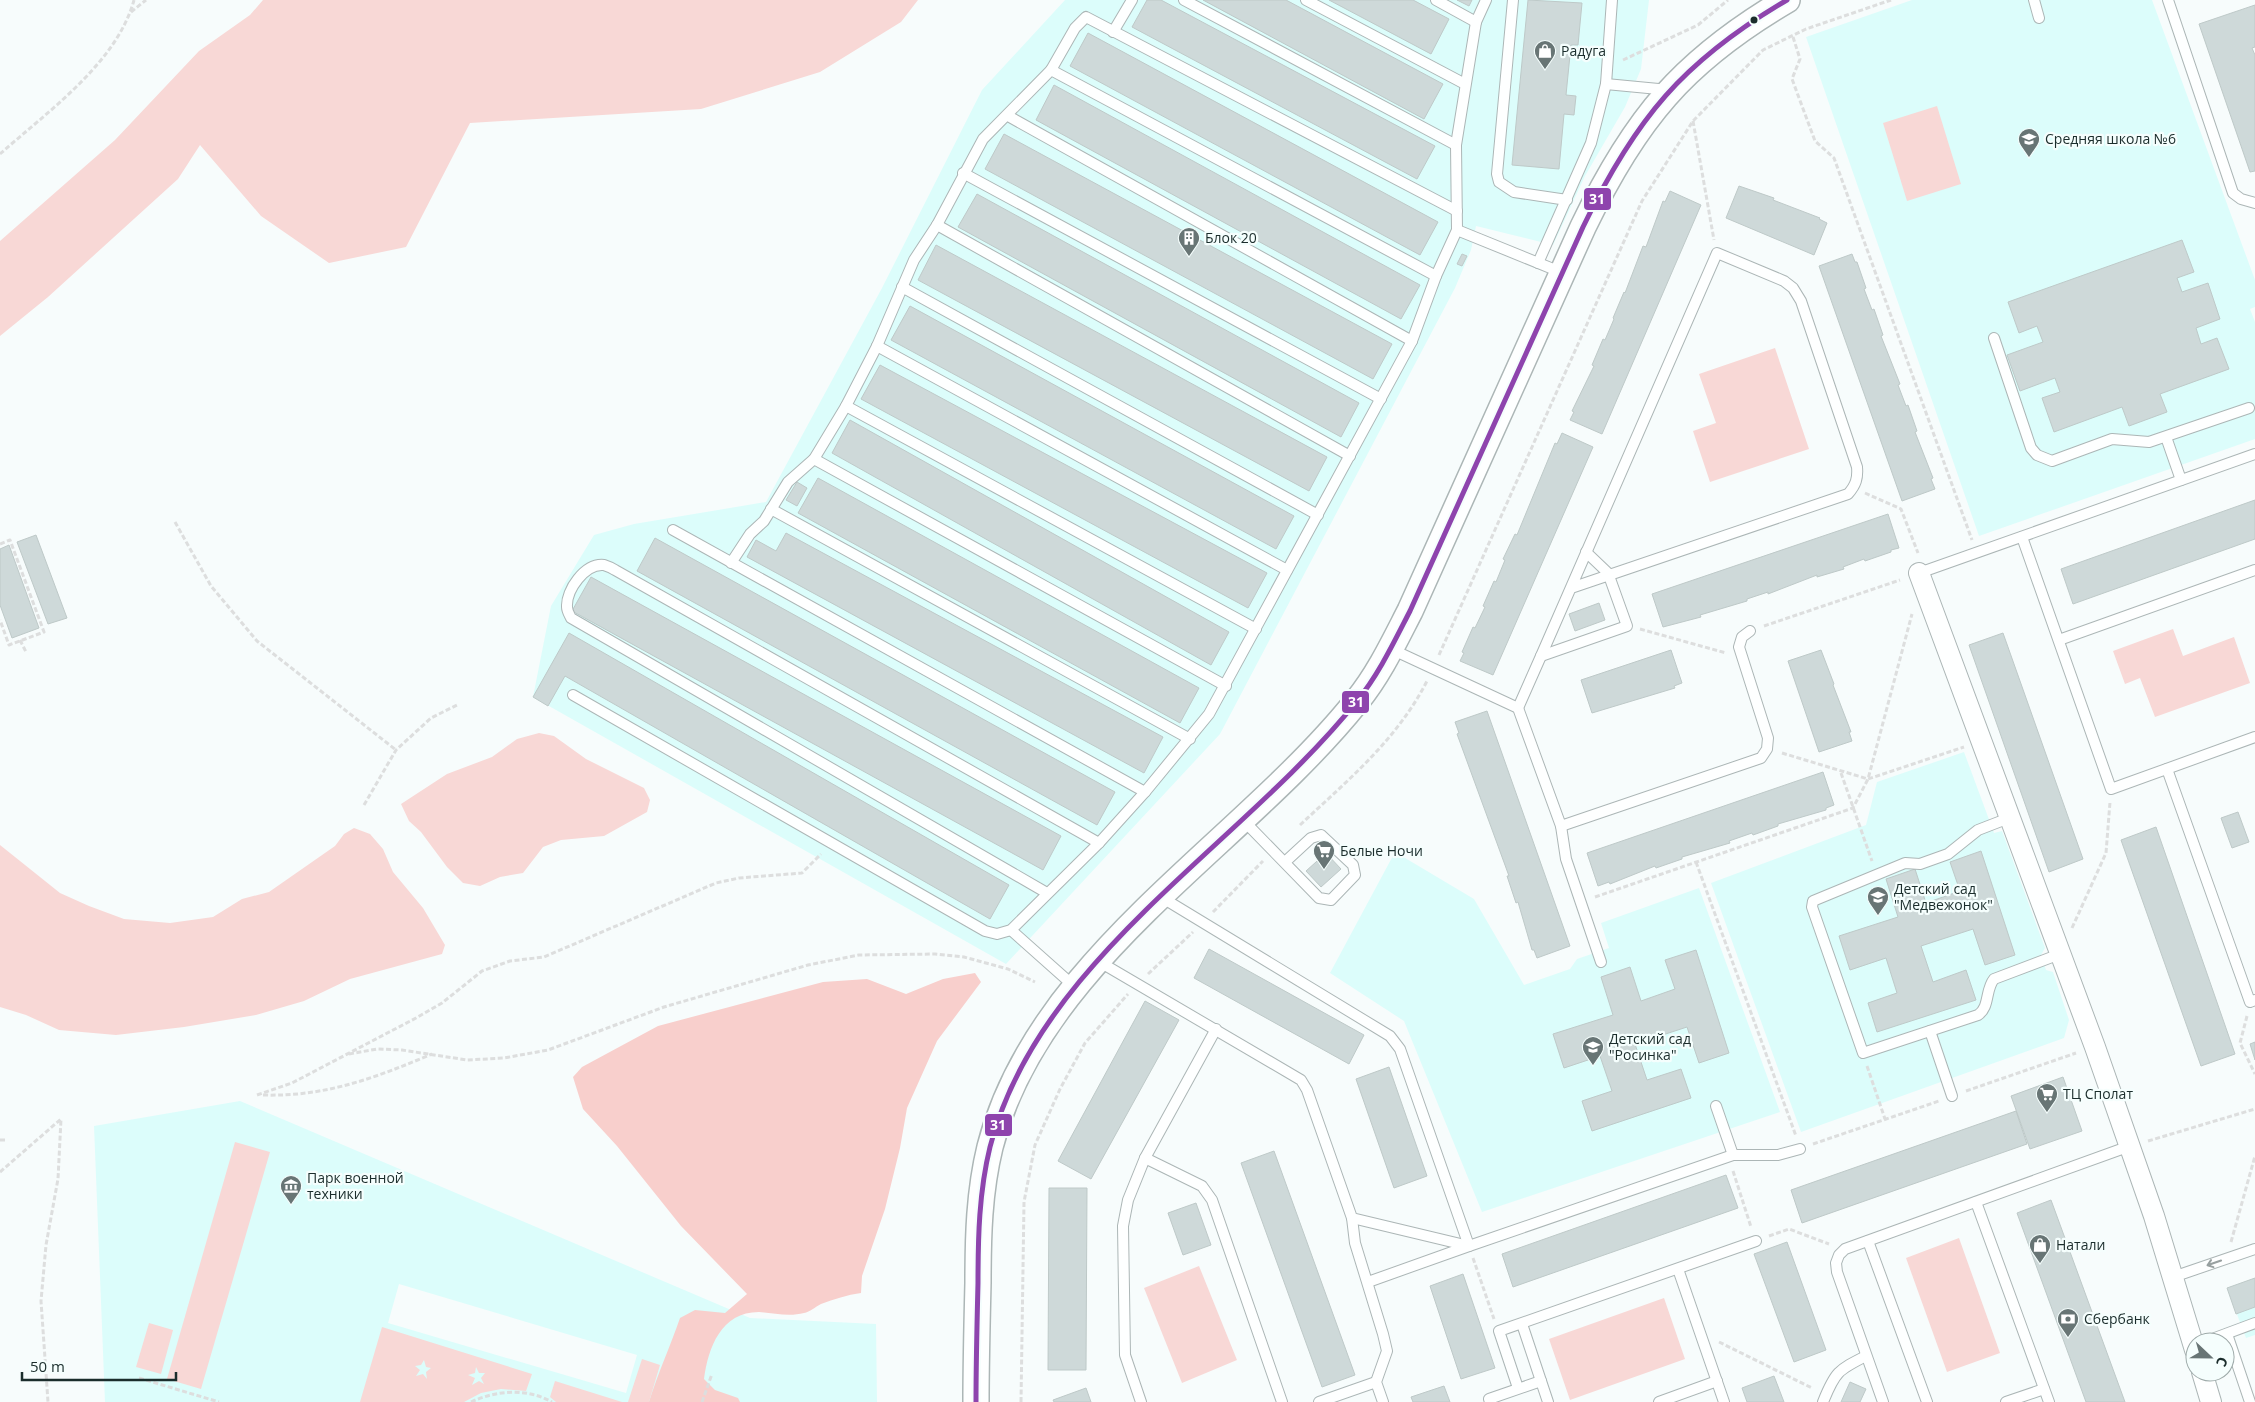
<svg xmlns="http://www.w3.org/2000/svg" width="2255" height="1402" font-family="'Open Sans',sans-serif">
  <rect width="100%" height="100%" fill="#f7fcfc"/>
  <g fill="#dcfdfb" fill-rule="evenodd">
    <path d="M1065,0H1649L1641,69L1625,107L1585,176L1553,245L1476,226L1471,250L1455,288L1220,734L1006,964L533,697L551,606L594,535L634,524L766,502L882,288L982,90Z"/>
    <path d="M1912,0H2152L2255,280V307L2250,309L2255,322V439L1979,536L1806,37Z"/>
    <path d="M1964,752L1994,833L2002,831L2045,948L2041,955L2046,970L2053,972L2069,1020L2064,1038L1801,1132L1711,883L1866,825L1877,782Z"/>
    <path d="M1395,852L1474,899L1524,985L1570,969L1577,959L1609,948L1601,923L1699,888L1780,1112L1482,1212L1404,1021L1330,973Z"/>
    <path d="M240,1101L750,1318L876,1324L877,1402H105L94,1126ZM399,1284L637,1355L626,1393L388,1323Z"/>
    <path d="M2255,1278V1335L2246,1338L2227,1288Z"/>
  </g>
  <g fill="#f8d8d6" fill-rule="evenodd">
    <path d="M263,0H918L901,22L820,72L701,109L470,123L406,247L329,263L261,216L200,145L178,179L48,297L0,336V241L115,140L199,51L250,15Z"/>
    <path d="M1937,106L1961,184L1907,201L1883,123Z"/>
    <path d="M1775,348L1809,449L1710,482L1693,431L1716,423L1699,374Z"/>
    <path d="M2173,629L2183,656L2234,637L2250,683L2155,717L2140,678L2125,684L2113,651Z"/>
    <path d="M539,733L554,736L586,759L644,788L650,800L647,812L604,836L561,840L543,847L523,873L500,877L480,886L463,883L447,867L421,832L409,821L401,804L447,774L492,757L517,739Z"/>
    <path d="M354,828L370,834L383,849L393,872L423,908L445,945L442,954L350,979L304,1001L256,1015L184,1027L116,1035L59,1030L26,1015L0,1007V845L60,893L89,906L124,919L170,923L213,917L242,899L269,892L335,846L344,834Z"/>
    <path d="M235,1142L270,1152L201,1389L167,1379Z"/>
    <path d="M1959,1238L2000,1353L1947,1372L1906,1258Z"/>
    <path d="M1199,1266L1237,1360L1182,1383L1144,1288Z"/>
    <path d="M1664,1298L1685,1359L1570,1400L1549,1339Z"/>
    <path d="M149,1323L173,1330L161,1374L136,1367Z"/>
    <path d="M382,1327L532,1374L526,1391L501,1389L481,1393L464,1402H360ZM424,1360L426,1367L431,1368L426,1372L427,1379L423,1374L416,1376L420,1370L415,1366L421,1365ZM476,1367L479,1373H485L481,1378L484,1384L479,1381L472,1385L475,1378L468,1375L475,1373Z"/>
    <path d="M642,1359L660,1365L649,1402H628Z"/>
    <path d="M555,1381L622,1402H556L550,1397Z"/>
  </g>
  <path fill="#f8cfcc" d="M975,973L981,982L937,1041L907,1108L900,1148L885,1209L862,1276L861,1293C847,1295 834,1299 821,1304C815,1307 810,1312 804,1313C789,1317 773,1313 759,1312C721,1312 708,1348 704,1379L715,1390L738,1398L740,1402H649C658,1373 670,1347 680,1318L695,1310L725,1313L747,1294L681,1226L617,1146L583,1109L573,1077L582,1067L658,1026L823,982L867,979L906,994L943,979Z"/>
  <g fill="#ced9d9" stroke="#bec9c8">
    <path d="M1147,0H1161L1435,146L1417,179L1132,27Z"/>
    <path d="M1203,0H1286L1443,84L1424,119Z"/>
    <path d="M1329,0H1413L1449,19L1431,54Z"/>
    <path d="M1457,0H1472L1469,6Z"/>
    <path d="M1528,0L1582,3L1578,45H1571L1566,95L1576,96L1574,115L1564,114L1559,169L1512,165Z"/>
    <path d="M2255,5V47L2252,48L2255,55V171L2250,172L2199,24Z"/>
    <path d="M1088,33L1438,222L1420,255L1070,66Z"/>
    <path d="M1054,85L1420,285L1401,319L1036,120Z"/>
    <path d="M1004,134L1392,344L1373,379L985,169Z"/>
    <path d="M1739,186L1774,198L1773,200L1820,218L1819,219L1827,223L1814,255L1726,218Z"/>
    <path d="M1670,191L1701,205L1602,434L1570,420L1574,412L1572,411L1594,366L1592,365L1603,339L1605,340L1614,319L1613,318L1624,292L1625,293L1643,246L1646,247L1663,201L1665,202Z"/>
    <path d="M977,194L1359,403L1341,437L958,227Z"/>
    <path d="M2182,240L2194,272L2177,278L2182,292L2208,283L2220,319L2196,328L2201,344L2217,338L2229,369L2160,394L2167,412L2129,426L2122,407L2054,432L2042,398L2060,392L2055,378L2020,391L2007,355L2043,342L2037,326L2019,333L2008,302Z"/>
    <path d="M936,245L1327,457L1309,491L918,280Z"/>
    <path d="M1462,254L1467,256L1462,266L1457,264Z"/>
    <path d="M1852,254L1855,262H1857L1866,288L1864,289L1872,310L1874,309L1883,335L1881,336L1900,384L1898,385L1906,406L1908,405L1917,431L1915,432L1933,478L1931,479L1935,489L1902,501L1819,266Z"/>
    <path d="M910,306L1294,516L1276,549L891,340Z"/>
    <path d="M880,365L1267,573L1248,608L861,399Z"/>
    <path d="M850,420L1229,632L1211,665L832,453Z"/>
    <path d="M1562,433L1593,447L1493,675L1460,661L1464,653L1462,652L1473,627L1475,628L1485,607L1483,606L1494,581L1496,582L1505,560L1503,559L1515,534L1517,535L1555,443L1557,444Z"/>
    <path d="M818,478L1199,688L1180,723L798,513Z"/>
    <path d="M797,482L807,488L797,506L786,500Z"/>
    <path d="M2255,500V539L2073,604L2061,569Z"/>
    <path d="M1888,514L1899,548L1891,550V552L1865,561L1864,559L1843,567L1844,569L1817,577V575L1768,594V592L1747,599V601L1700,615L1701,617L1663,627L1652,594Z"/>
    <path d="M786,533L1163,737L1144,773L747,557L756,540L776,551Z"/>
    <path d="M36,535L67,618L48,624L17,542Z"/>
    <path d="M655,538L1115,792L1097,825L637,571Z"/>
    <path d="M9,545L39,628L12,638L0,605V549Z"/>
    <path d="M591,577L1061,836L1043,870L572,611Z"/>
    <path d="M1599,603L1605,620L1575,631L1569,614Z"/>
    <path d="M569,633L1009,885L990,919L565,676L548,706L533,697Z"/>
    <path d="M2003,633L2083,859L2049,872L1969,645Z"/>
    <path d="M1671,650L1682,683L1674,686L1675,688L1592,713L1581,680Z"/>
    <path d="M1821,650L1834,684L1833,685L1851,732H1849L1852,741L1819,752L1788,661Z"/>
    <path d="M1487,711L1570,946L1537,958L1534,950H1532L1518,902L1516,903L1507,876H1509L1457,734L1459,733L1455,722Z"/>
    <path d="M1823,772L1834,805L1826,808V810L1778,824V826L1753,835L1752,833L1729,841L1730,843L1682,857V859L1656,868L1655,866L1610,884L1609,882L1598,886L1587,853Z"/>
    <path d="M2238,812L2249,842L2232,848L2221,818Z"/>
    <path d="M2156,827L2235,1054L2201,1066L2121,840Z"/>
    <path d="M1981,851L2015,955L1985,965L1973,929L1921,946L1933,982L1966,970L1976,1000L1877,1032L1868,1003L1897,993L1886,958L1850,970L1839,936L1898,917L1886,879L1915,869L1926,903L1960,891L1950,862Z"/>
    <path d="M1326,853L1341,869L1321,887L1306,871Z"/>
    <path d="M1209,949L1364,1035L1349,1064L1194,978Z"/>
    <path d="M1696,950L1729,1053L1699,1063L1687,1027L1635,1044L1647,1080L1681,1069L1691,1098L1592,1131L1582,1101L1612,1091L1600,1056L1564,1068L1553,1034L1613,1015L1601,977L1630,967L1641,1001L1675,989L1665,960Z"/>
    <path d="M1145,1001L1179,1020L1091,1179L1058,1161Z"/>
    <path d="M2255,1042V1060L2250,1044Z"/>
    <path d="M1389,1067L1427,1176L1394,1188L1356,1079Z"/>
    <path d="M2063,1077L2082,1131L2030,1149L2011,1096Z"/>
    <path d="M2016,1111L2027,1144L1802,1223L1791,1190Z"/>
    <path d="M1274,1151L1355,1375L1322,1387L1241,1163Z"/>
    <path d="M1726,1175L1738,1208L1513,1287L1502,1254Z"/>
    <path d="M1049,1188H1087L1086,1370H1048Z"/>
    <path d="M2051,1200L2125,1402H2086L2017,1213Z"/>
    <path d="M1196,1203L1211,1245L1183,1255L1168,1213Z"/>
    <path d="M1787,1242L1826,1350L1794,1362L1754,1254Z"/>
    <path d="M1463,1274L1495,1368L1461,1379L1430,1286Z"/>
    <path d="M2255,1278V1307L2236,1314L2227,1288Z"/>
    <path d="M1774,1376L1784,1402H1747L1742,1388Z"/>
    <path d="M1850,1382L1866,1389L1860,1402H1841Z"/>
    <path d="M1444,1386L1450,1402H1413L1411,1397Z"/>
    <path d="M1086,1388L1091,1402H1054L1053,1400Z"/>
  </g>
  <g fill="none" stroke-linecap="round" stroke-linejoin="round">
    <g stroke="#acb6b6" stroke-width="12">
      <g id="service">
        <path d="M1184,0L1456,145"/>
        <path d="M1306,0L1465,84"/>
        <path d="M1436,0L1476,22"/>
        <path d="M1513,0L1497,174L1499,182L1514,192L1567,200"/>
        <path d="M2034,0L2039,18"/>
        <path d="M2168,0L2233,193L2241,199L2255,203"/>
        <path d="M1113,32L1132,0"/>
        <path d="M1051,70L1075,28L1086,17L1457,211"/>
        <path d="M1606,84L1612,0"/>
        <path d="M1008,116L1412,341"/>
        <path d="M963,173L1381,399"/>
        <path d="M937,225L1350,456"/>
        <path d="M1457,230L1563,273"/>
        <path d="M1538,263L1591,143L1606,84L1669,90"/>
        <path d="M902,287L1318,515"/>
        <path d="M1994,338L2031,448L2037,455L2052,461L2112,439L2149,442L2249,408"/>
        <path d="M877,346L1287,570"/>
        <path d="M846,406L1256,629"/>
        <path d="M2166,437L2181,480"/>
        <path d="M814,459L1226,686"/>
        <path d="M771,509L1190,739"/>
        <path d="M673,530L1145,792"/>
        <path d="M2022,537L2111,789L2255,737"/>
        <path d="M731,563L750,534L764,521L788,482L814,459L846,406L877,346L914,260L937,225L983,139L1051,70L1436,276"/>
        <path d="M1919,573L2255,454"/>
        <path d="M2059,640L2255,570"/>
        <path d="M1391,649L1518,708L1561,826L1761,758L1767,749L1768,738L1739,647L1742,637L1750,631"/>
        <path d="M1541,656L1627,626L1608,573L1586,552"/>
        <path d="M573,695L985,931L997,934L1011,930L1099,843L1145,792L1209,714L1412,341L1436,276L1457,230L1456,145L1476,22L1486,0"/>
        <path d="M1518,708L1541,656L1717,253L1784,281L1793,288L1801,301L1857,467C1858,478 1856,485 1848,494L1571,588"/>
        <path d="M2167,769L2250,1002L2255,1000"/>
        <path d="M2009,818L1978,830L1948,854L1920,864L1905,863L1813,901L1812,907L1863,1053L1978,1015C1990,1007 1985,990 1994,979L2060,954"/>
        <path d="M1243,820L1319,898L1331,900L1355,875L1353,865L1321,835L1311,838L1285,862"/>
        <path d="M1561,826L1566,859L1601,962"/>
        <path d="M1047,893L571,618C569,614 567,611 567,607C566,590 585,563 604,565C607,566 612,568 615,570L1099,843"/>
        <path d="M1161,897L1390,1036L1400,1049L1469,1246L1368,1282"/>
        <path d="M1011,930L1075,987"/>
        <path d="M1098,961L1301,1080L1307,1090L1352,1218L1469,1246L1733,1155H1778L1800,1149"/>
        <path d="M1930,1031L1952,1096"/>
        <path d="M1716,1106L1733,1155"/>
        <path d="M1145,1158L1202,1186L1212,1200L1282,1402"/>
        <path d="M1976,1202L2049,1402"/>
        <path d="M1352,1218L1355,1243L1383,1334L1387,1351L1376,1382L1383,1402"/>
        <path d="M1868,1241L1927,1402"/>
        <path d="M1678,1269L1724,1402"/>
        <path d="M2173,1277L2255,1249"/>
        <path d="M1522,1324L1548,1402"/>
        <path d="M2227,1334L2250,1402"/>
        <path d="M2204,1342L2255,1323"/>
        <path d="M1518,1388L1499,1331L1756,1241"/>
        <path d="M1141,1402L1125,1355L1123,1226L1128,1200L1145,1158L1216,1029"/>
        <path d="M1319,1402L1376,1382"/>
        <path d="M1490,1402L1489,1399L1541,1381"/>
        <path d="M1659,1402L1717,1381"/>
        <path d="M1823,1402C1835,1372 1838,1370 1866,1356"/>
        <path d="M1883,1402L1837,1272L1836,1263L1839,1255L1845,1249L2130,1146"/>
        <path d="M2006,1402L2044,1389"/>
      </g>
    </g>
    <g stroke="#acb6b6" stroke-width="22">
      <g id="minor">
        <path d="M1919,573L2095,1047L2154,1216L2195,1350"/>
        <path d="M2202,1372L2211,1402"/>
      </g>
    </g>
    <g stroke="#acb6b6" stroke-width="28">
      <path id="tertiary" d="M976,1402C976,1362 977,1323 978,1283C978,1237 979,1192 990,1147C1038,959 1241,846 1357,701C1379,674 1394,642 1410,611L1583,227C1635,119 1683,61 1787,0"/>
    </g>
    <g stroke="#dddede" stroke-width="3" stroke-dasharray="5 2.5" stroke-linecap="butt">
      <path d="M131,12L146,0"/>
      <path d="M1793,37L1800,59L1792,79L1815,141L1834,158L1972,540"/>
      <path d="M1623,60L1698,25L1728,0"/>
      <path d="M1693,121L1714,240"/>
      <path d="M0,154C47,112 117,63 134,0"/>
      <path d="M1865,493L1901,509L1918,553"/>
      <path d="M175,522L211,586L257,641L396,750"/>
      <path d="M0,544L10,540L44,632L9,645L0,620"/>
      <path d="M1764,626L1900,580"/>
      <path d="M1640,629L1726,653"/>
      <path d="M20,640L26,652"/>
      <path d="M1439,655L1642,201L1693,121L1763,50L1806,29L1891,0"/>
      <path d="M1782,753L1868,779L1964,747"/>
      <path d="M1841,773L1872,861"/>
      <path d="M364,805L396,750L431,718L459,704"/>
      <path d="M1300,825C1347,781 1397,740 1427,681"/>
      <path d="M1696,862L1796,1136"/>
      <path d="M1595,897L1853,808L1868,779L1912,614"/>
      <path d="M1213,912L1263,861"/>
      <path d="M2072,928L2106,853L2110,802"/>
      <path d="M1148,974L1193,932"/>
      <path d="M2247,1016L2240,1043L2255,1074"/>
      <path d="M349,1054L377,1049L402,1050L467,1060L504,1058L548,1050L664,1007L808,965L859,955L935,954L964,957L1008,969L1035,982"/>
      <path d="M1867,1066L1885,1119"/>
      <path d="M1966,1091L2076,1053"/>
      <path d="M257,1095L292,1083L416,1018L442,1003L482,971L510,961L544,957L716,883L739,878L802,873L821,854"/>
      <path d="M263,1095C325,1097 375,1078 432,1054"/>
      <path d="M0,1140H7"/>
      <path d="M2148,1141L2255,1109"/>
      <path d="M1813,1144L1939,1101"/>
      <path d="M1733,1171L1751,1227"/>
      <path d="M0,1172L61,1119L58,1179L46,1245L41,1301L48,1402"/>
      <path d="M1769,1236L1789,1229L1829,1244"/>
      <path d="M2231,1242L2255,1156"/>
      <path d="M1473,1258L1494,1319"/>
      <path d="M1719,1342L1812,1388"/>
      <path d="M139,1378L219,1402"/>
      <path d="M471,1402C497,1390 527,1388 552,1402"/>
      <path d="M702,1402L712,1374"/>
      <path d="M1021,1402L1024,1202L1035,1145L1060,1089L1085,1043L1128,994"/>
    </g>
    <use href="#service" stroke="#feffff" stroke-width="10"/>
    <use href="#minor" stroke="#feffff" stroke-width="20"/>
    <use href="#tertiary" stroke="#feffff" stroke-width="25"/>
    <g stroke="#f5fefd" stroke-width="9">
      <path id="bus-1" d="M976,1402C976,1362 977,1323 978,1283C978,1237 979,1192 990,1147C1038,959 1241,846 1357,701C1379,674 1394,642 1410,611L1583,227C1635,119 1683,61 1787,0"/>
    </g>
    <use href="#bus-1" stroke="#8e44ad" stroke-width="5"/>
  </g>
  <defs><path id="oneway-shaft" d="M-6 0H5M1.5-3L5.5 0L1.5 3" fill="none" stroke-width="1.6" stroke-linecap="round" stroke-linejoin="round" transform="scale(1.25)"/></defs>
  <use stroke="#98a0a0" href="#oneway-shaft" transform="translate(2214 1263) rotate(161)"/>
  <defs>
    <g id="shop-pin" transform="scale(1.125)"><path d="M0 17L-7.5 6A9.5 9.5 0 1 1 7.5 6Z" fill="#687575" stroke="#f5fefd"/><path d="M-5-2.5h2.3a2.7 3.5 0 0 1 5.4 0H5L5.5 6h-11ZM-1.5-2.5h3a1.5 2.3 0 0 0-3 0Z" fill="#fff"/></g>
    <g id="school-pin" transform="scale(1.125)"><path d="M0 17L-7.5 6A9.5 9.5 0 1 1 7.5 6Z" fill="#687575" stroke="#f5fefd"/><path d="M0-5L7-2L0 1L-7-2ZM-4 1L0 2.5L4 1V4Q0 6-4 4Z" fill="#fff"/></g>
    <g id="building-pin" transform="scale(1.125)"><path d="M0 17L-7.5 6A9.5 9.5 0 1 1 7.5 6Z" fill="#687575" stroke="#f5fefd"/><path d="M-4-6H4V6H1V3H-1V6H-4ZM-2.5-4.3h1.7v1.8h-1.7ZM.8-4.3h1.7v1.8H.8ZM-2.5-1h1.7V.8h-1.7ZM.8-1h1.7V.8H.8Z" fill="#fff"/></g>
    <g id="supermarket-pin" transform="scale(1.125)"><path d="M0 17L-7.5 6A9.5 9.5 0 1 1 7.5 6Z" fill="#687575" stroke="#f5fefd"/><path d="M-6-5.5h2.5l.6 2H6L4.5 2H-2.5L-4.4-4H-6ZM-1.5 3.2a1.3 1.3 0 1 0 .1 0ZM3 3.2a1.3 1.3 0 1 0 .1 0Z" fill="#fff"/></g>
    <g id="museum-pin" transform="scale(1.125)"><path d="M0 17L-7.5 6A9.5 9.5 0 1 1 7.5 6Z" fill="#687575" stroke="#f5fefd"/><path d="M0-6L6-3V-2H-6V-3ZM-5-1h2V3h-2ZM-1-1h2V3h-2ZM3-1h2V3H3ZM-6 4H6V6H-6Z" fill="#fff"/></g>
    <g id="bank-pin" transform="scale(1.125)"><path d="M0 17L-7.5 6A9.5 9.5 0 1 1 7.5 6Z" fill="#687575" stroke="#f5fefd"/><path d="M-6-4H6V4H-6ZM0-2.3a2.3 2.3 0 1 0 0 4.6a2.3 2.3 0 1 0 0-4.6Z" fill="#fff"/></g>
  </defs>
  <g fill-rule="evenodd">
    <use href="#shop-pin" x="1545" y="51"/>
    <use href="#school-pin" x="2029" y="139"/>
    <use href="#building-pin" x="1189" y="238"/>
    <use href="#supermarket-pin" x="1324" y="851"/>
    <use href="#school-pin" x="1878" y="897"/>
    <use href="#school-pin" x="1593" y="1047"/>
    <use href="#supermarket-pin" x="2047" y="1094"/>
    <use href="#museum-pin" x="291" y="1186"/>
    <use href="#shop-pin" x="2040" y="1245"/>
    <use href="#bank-pin" x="2068" y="1319"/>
  </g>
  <circle fill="#1b2d2c" stroke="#f5fefd" stroke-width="2" cx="1754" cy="20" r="4.5"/>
  <g text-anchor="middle" stroke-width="4.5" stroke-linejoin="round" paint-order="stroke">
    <g font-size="14" fill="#1b2d2c" stroke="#f5fefd" text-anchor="start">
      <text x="1561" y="56">Радуга</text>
      <text x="2045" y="144">Средняя школа №6</text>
      <text x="1205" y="243">Блок 20</text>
      <text x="1340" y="856">Белые Ночи</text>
      <text x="1894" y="894">Детский сад<tspan x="1894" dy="16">"Медвежонок"</tspan></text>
      <text x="1609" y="1044">Детский сад<tspan x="1609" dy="16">"Росинка"</tspan></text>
      <text x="2063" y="1099">ТЦ Сполат</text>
      <text x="307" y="1183">Парк военной<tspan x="307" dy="16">техники</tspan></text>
      <text x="2056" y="1250">Натали</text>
      <text x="2084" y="1324">Сбербанк</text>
    </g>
  </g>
  <g stroke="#f5fefd" stroke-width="2">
    <rect x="1583" y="187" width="29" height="24" rx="5" fill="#8e44ad"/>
    <rect x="1341" y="690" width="29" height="24" rx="5" fill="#8e44ad"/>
    <rect x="984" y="1113" width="29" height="24" rx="5" fill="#8e44ad"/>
  </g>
  <g font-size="14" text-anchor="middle" font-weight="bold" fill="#fff">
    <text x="1597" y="204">31</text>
    <text x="1356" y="707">31</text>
    <text x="998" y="1130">31</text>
  </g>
  <g transform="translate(2210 1357) rotate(112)"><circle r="24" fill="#f5fefd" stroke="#9eaaa9"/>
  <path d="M0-4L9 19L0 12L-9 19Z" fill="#687575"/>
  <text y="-8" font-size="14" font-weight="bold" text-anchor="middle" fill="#1b2d2c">С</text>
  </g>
  <path d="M22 1372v8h154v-8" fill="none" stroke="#1b2d2c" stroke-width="2.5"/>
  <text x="30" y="1372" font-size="15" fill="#1b2d2c" stroke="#f5fefd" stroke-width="4" paint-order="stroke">50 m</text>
</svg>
